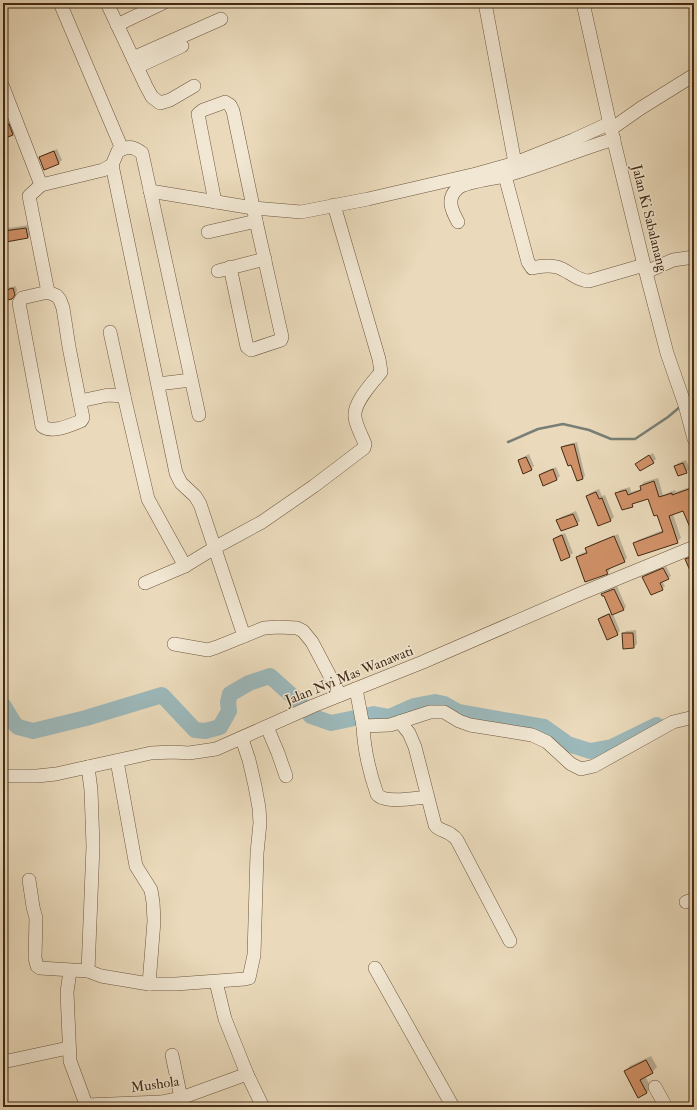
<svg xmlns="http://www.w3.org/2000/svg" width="697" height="1110" font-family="'IM FELL Double Pica',serif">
  <rect width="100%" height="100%" fill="#eadabb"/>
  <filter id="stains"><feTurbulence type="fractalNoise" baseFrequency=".005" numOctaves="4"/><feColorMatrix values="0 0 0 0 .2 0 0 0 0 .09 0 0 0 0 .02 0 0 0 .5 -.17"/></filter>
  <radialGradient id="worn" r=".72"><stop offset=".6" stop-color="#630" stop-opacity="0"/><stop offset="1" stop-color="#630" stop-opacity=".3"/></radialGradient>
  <g fill="#0003">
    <path d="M12,121L16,131L12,134L3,138V125Z"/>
    <path d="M57,149L62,160L59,163L44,169L40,158L43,155Z"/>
    <path d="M29,225L31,234L28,238L5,232L8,228Z"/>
    <path d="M16,286L17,291L15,295L12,298L3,300V289Z"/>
    <path d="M577,442L585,476L583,478L571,464L563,447L565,445Z"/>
    <path d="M653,453L656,459L653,462L640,461Z"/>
    <path d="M529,454L534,466L531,469L519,461L522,458Z"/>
    <path d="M686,460L690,469L686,472L675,467L678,463Z"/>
    <path d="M556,467L560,476L557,479L540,475L543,472Z"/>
    <path d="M658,478L663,495L675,490L676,492L692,486L694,491V536H693L690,530L691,529L683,509L673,514L681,538L677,542L635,543L638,540L663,530L658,513L648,498L622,509L617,494L620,490L630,487L631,492L642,489L641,486L644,482Z"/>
    <path d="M599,489L602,496L605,495L614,517L611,520L587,496L590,493Z"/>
    <path d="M576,511L580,521L577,524L558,521L561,517Z"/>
    <path d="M565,533L573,553L569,556L554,539L557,536Z"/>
    <path d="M618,534L627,558L624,561L609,568L610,570L607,573L577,557L580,554L588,551L587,548L590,545Z"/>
    <path d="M694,555V581L686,559Z"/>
    <path d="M666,566L671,576L662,581L665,586L662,589L643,577L646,574Z"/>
    <path d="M617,586L626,607L623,610L613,614L620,631L617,634L599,619L602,616L612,612L604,594H602L606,591Z"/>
    <path d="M636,630L637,644L634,647L623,634L626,631Z"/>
    <path d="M651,1056L657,1067L652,1072L645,1076L651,1088L646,1093L625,1071L630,1066Z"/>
  </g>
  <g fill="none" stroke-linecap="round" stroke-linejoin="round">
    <g stroke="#787f77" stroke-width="2.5">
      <path d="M694,298L693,300L694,303"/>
      <path d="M688,400L694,395"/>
      <path d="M508,442L538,429L563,424L589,430L611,439H635L668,417L681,406"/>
    </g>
    <path stroke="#9cb8ba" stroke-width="16" d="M3,705L14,723L18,727L33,731L86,718L162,695L195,730L205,731L220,727L229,711L228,702L230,694L249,683L270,676L298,701L311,716L331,723L374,714L389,717L414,706L435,702L444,704L458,712L544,727L568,744L590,751L612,747L657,725"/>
  </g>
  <g fill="#d19168" stroke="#432a13">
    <path d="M9,124L13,135L3,139V126Z"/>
    <path d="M54,151L59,164L44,170L39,157Z"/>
    <path d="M26,228L28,238L6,242L4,231Z"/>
    <path d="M13,288L15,295L12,299L3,301V291Z"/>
    <path d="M574,444L583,479L577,481L571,465L568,466L561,447Z"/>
    <path d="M649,455L654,463L640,471L635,464Z"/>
    <path d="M526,457L532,470L523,474L518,460Z"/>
    <path d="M683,463L687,473L678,476L674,466Z"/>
    <path d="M553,469L557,480L543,486L539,475Z"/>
    <path d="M654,481L659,497L672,493V495L689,489L694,504V537L683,511L669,516L678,543L638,556L633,543L663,532L657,515L654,516L648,499L632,504L633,507L622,510L615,493L626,490L628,495L641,490L640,486Z"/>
    <path d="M596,492L599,499L602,498L611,521L598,526L586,496Z"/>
    <path d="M573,514L578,525L561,531L556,520Z"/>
    <path d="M562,535L570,557L561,561L553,539Z"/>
    <path d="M614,536L625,562L606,570L608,574L585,582L576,557L587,553L585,548Z"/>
    <path d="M694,556V580L685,559Z"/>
    <path d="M663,568L669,579L660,583L663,590L651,595L642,577Z"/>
    <path d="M614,589L624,610L612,615L604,596H602L601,594Z"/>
    <path d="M609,614L618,635L607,640L598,619Z"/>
    <path d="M622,633H633L634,648L623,649Z"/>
    <path d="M646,1060L653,1073L640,1080L647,1093L638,1098L624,1071Z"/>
  </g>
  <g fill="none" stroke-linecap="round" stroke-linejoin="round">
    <g stroke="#6d563d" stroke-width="14">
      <g id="minor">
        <path d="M60,3L122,149"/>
        <path d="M107,3L146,86L152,97L160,103L170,100L194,86"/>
        <path d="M485,3L515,163"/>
        <path d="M583,3L611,129L644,265L667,353L685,405L694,439"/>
        <path d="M117,25L163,3"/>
        <path d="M133,58L221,19"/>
        <path d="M137,67L182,46"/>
        <path d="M3,87L41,185L29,196L30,201L48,292"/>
        <path d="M611,129L641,108L694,75"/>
        <path d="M112,165L176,473L181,483L195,496L200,504L244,636"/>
        <path d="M505,176L528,262L532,268C540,266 548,265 557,267C568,270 577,281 589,281L644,265"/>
        <path d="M41,185L103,170L112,165L118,151C127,146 133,146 142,153L199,415"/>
        <path d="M150,191L253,208L301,212L368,199L476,174L515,163L573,140L610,123"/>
        <path d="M215,202L198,114L203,110L225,102L230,105L233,111L256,221L282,337L281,340L251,350L247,347L230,267"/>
        <path d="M458,222C452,211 446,199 457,189C464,182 493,179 504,176C541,166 577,150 614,139"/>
        <path d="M208,232L256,221"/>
        <path d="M218,271L265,259"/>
        <path d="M646,272L673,260L694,257"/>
        <path d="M48,292L57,296L60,300L63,308L69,347L83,418L81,421C70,425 52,434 42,426L19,303L22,298Z"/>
        <path d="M110,332L124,396"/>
        <path d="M158,384L191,380"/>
        <path d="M80,401L108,395L124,396L148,499L185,566"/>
        <path d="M145,583L185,566L216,547L262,522L314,486L364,448L365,444C362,436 356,426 355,417C353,403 372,383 381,372L379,359L334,205"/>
        <path d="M174,644L208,650L217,647L264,628L279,627L297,628L303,631L312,642L340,695"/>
        <path d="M356,689L363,726L390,725L430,712H444L459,721L470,725L532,735L547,742L571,764L581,769L594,766L673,722L694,717"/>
        <path d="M400,722L409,733L415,747L435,825C439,832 449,829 457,840L510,941"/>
        <path d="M363,726C364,750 369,771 377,794C384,804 415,798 427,797"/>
        <path d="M267,727L278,753L286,776"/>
        <path d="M117,761L136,866L151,890L153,902L154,921L149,984"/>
        <path d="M88,767L91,790L93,846L88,971"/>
        <path d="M3,776H37L56,774L151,753L173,752L189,753L216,749L313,706L423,662L582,593L694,547"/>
        <path d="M29,880L33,907L36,918L35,958L37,966L40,968L88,971L101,976L149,984H176L245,979L249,978L254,955L257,853L260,823L259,808L255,786L249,760L242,739"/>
        <path d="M686,902L694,899"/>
        <path d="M375,968L453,1107"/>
        <path d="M70,971L67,992L70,1061L87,1107"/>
        <path d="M216,982L225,1019L247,1074L263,1107"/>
        <path d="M172,1055L181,1098"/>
        <path d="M3,1062L68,1048"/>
        <path d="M655,1087L666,1107"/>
        <path d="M86,1105L161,1102L181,1098L247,1074"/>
      </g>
    </g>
    <use href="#minor" stroke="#f1e7d3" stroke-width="13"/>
  </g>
  <g text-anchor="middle" stroke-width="3" stroke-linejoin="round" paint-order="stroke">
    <g font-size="14" fill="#432a13" stroke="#f1e7d3">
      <text transform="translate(650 218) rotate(76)" y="5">Jalan Ki Sabalanang</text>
      <text transform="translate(349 675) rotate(-22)" y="5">Jalan Nyi Mas Wanawati</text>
      <text transform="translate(155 1084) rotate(-8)" y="5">Mushola</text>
    </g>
  </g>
  <rect width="697" height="1110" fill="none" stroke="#eadabb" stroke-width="16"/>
  <rect x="4" y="4" width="689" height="1102" fill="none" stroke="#432a13" stroke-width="2"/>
  <rect x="8" y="8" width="681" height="1094" fill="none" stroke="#432a13"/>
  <rect width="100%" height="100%" filter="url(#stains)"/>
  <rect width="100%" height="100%" fill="url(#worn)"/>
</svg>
